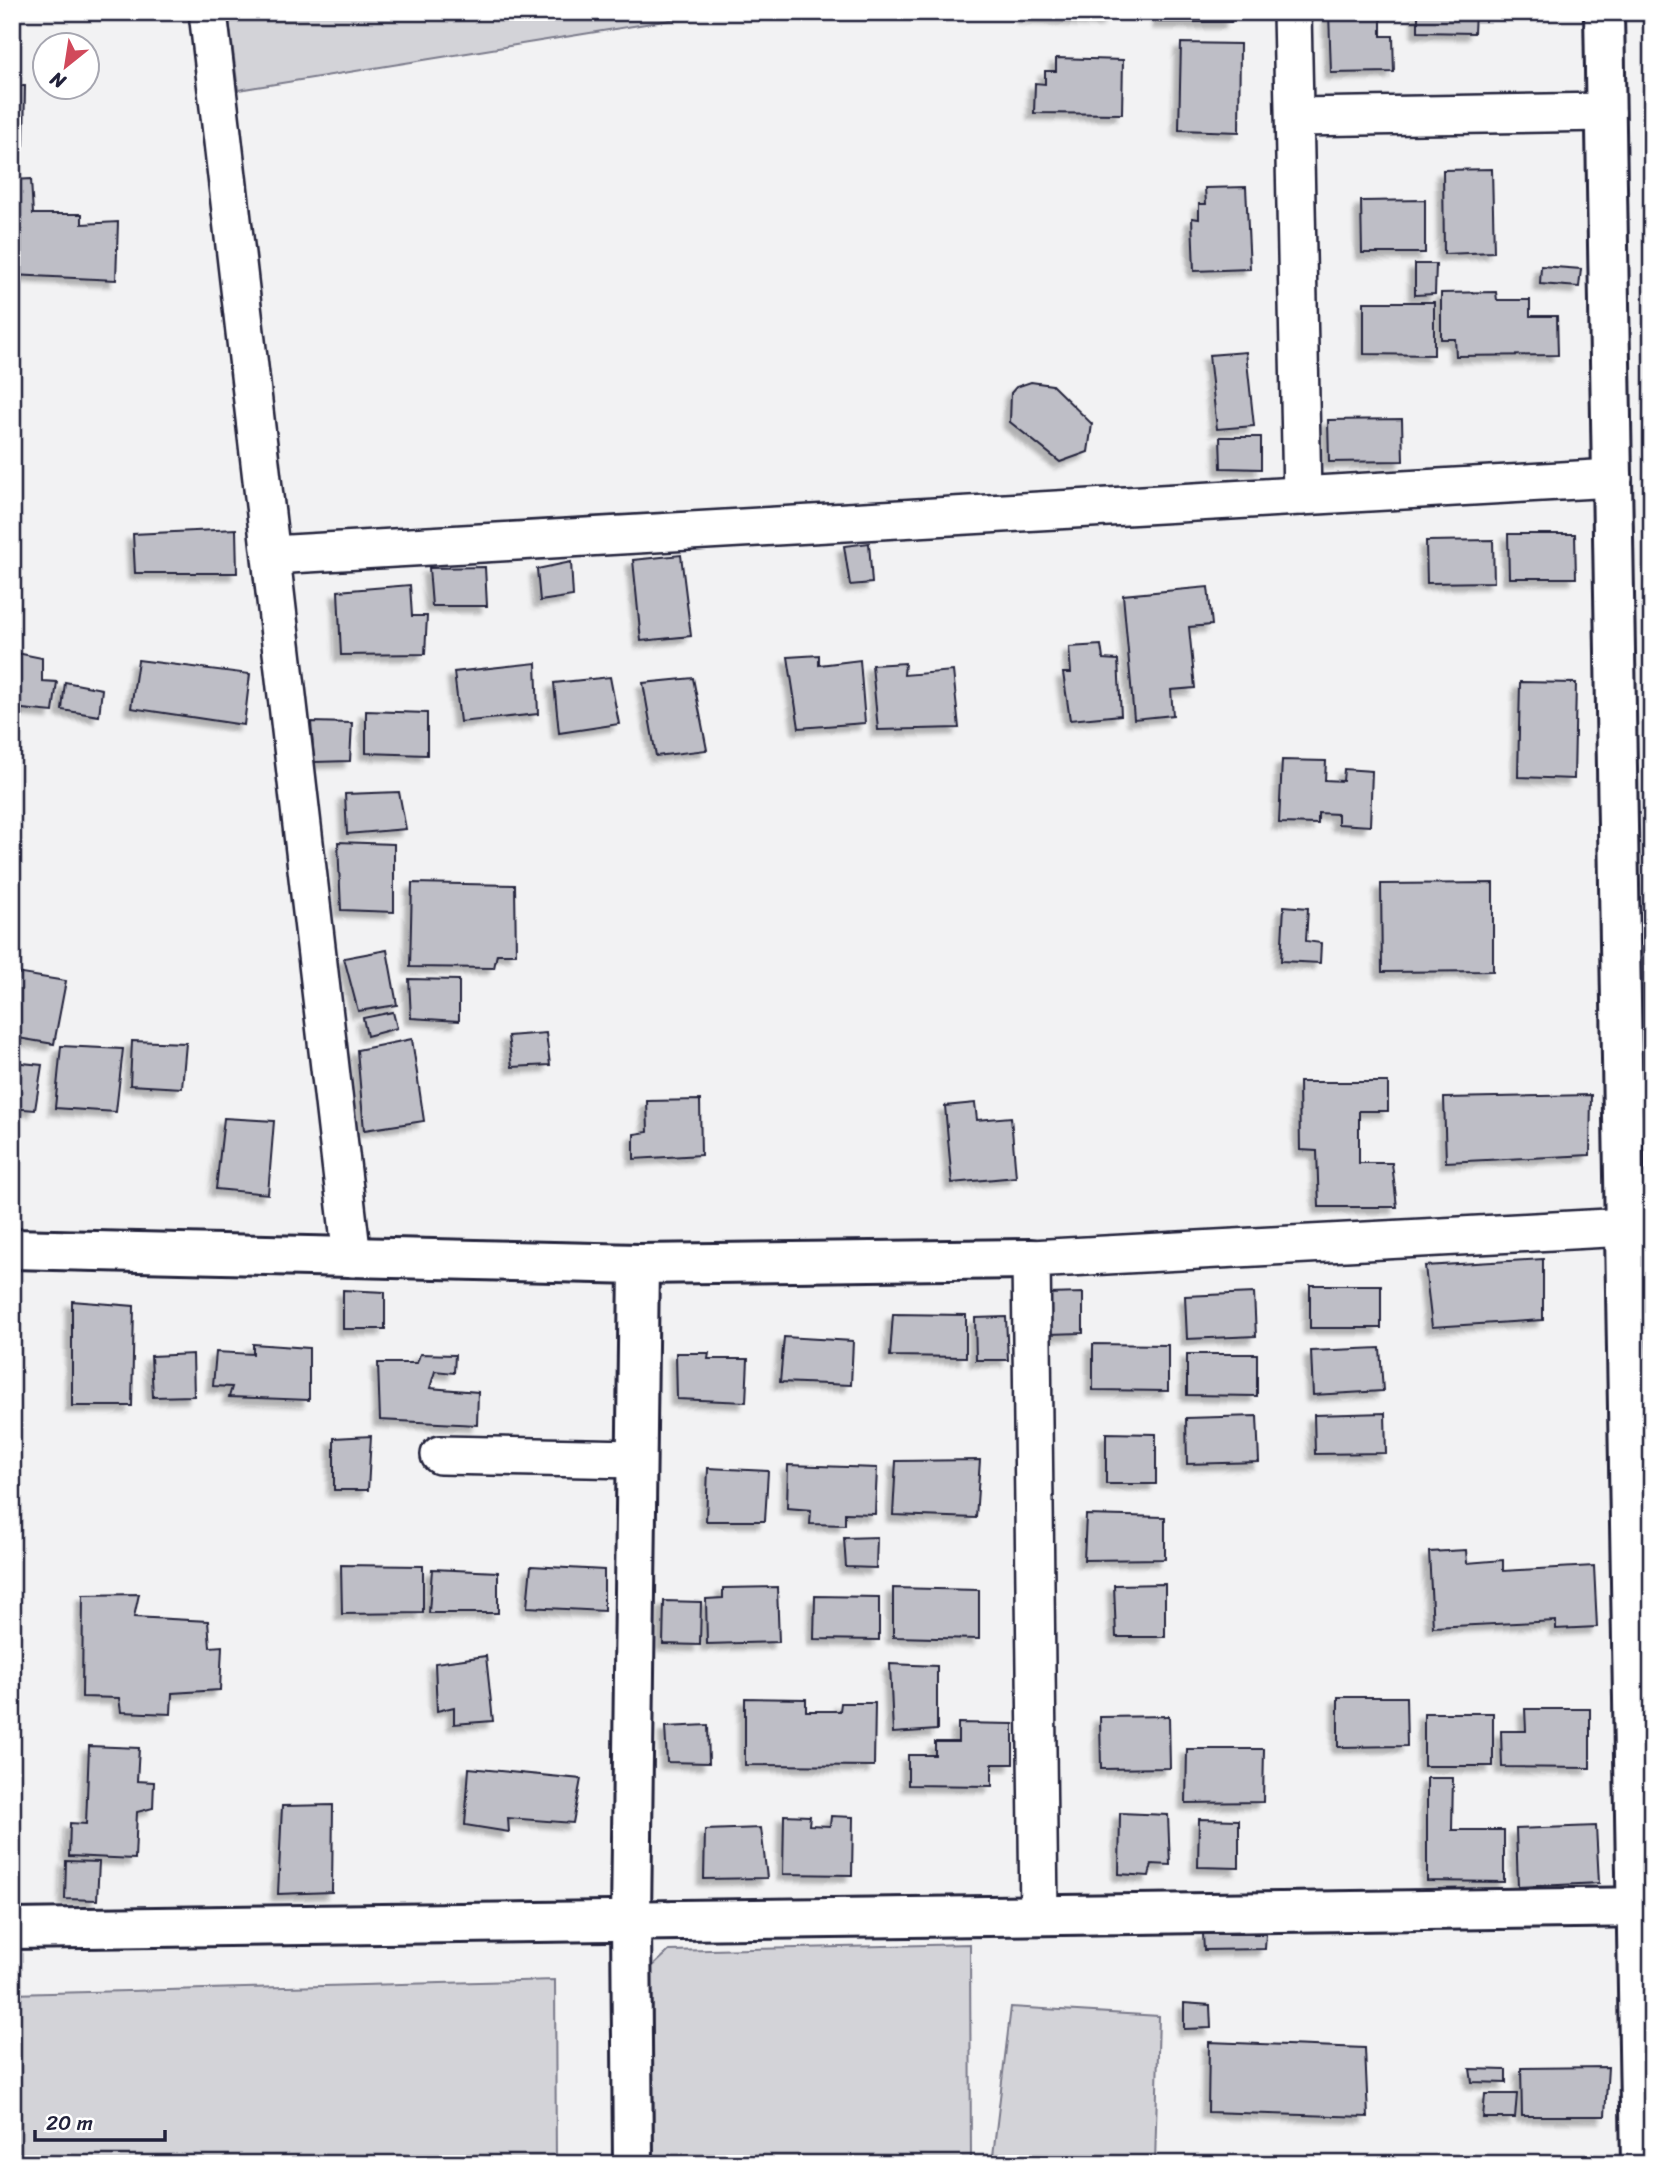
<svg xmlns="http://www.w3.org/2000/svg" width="1664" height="2176" font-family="Sriracha,sans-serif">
  <defs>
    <filter id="shadow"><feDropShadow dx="-6" dy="6" stdDeviation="2" flood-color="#0004"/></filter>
  </defs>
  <rect width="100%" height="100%" fill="#f2f2f3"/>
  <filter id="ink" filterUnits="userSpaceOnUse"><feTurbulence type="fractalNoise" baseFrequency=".0143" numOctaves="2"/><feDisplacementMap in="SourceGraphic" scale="14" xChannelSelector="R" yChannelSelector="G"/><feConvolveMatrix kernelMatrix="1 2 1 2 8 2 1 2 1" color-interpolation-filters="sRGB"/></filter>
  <g filter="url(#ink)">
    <g fill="#d3d3d8" stroke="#7a7a8a" stroke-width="2">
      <path d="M228,12H720L238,90Z"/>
      <path d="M970,1944L971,2164H654L652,1967L669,1951Z"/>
      <path d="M555,1980L556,2164H12V1994Z"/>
      <path d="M1011,2007L1159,2016L1155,2164H992Z"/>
    </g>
    <g fill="#bebec6" stroke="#22223b" stroke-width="2" filter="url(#shadow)">
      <path d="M1023,12H1108V20L1023,17Z"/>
      <rect x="1159" y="12" width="72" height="10"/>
      <path d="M1329,12H1381V36H1393L1394,72L1331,73Z"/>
      <path d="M1418,12H1475L1474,33L1418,32Z"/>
      <path d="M1181,43L1240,44L1239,132L1179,130Z"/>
      <path d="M1056,58L1123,60L1122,114L1034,113L1035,83L1045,84V71H1056Z"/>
      <path d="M12,86H25L24,146H12Z"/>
      <path d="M1492,169L1494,252L1444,254L1443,170Z"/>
      <path d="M31,179L33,214H82V224L118,222L116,280L12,275V180Z"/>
      <path d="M1246,187L1250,269L1194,271L1192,218L1199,219V204H1206L1205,188Z"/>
      <path d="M1425,200V253H1362L1361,201Z"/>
      <path d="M1415,264H1436L1435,294L1415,295Z"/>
      <path d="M1541,266L1581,269L1579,287L1540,284Z"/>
      <path d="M1496,292L1497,300H1530V316H1557L1558,355L1456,356L1455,339H1441V293Z"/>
      <path d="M1364,302H1434V355L1364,354Z"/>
      <path d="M1246,352L1254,426L1217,429L1209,355Z"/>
      <path d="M1031,382L1052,385L1092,424L1088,452L1060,462L1010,422L1011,393L1016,387Z"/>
      <path d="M1402,419L1403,461L1329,462L1328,420Z"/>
      <path d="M1220,437H1261V469L1221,468Z"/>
      <path d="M236,529L237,573H135L133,534Z"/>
      <path d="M1508,534H1575L1576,578H1509Z"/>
      <path d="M1493,540L1494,582L1427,583L1426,541Z"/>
      <path d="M869,543L872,583L850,585L844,546Z"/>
      <path d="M681,555L691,636L641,641L633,560Z"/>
      <path d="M571,562L573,596L540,601L537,569Z"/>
      <path d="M485,567L487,606H432L429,568Z"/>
      <path d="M410,585L412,616H427L425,654L341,655L338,591Z"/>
      <path d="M1208,587L1212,625L1189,627L1195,688L1171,690L1173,715L1134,719L1123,595Z"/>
      <path d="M1101,645L1103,659L1118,660L1121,715L1070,720L1063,673H1071L1069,647Z"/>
      <path d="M12,652L42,658V681L57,682L53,712L12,708Z"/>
      <path d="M819,655V665L860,660L865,723L799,728L788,657Z"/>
      <path d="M138,660L250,674L244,725L131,708Z"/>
      <path d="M536,663L538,714L460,722L454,672Z"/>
      <path d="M905,663L904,675L953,671L959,728L878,730L872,665Z"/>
      <path d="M610,677L619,724L559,733L554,683Z"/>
      <path d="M693,678L707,750L656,756L643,683Z"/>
      <path d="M65,682L102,689L99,716L62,710Z"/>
      <path d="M1520,682L1576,683L1574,779L1518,777Z"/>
      <path d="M366,711L427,713V755L366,753Z"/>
      <path d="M311,722L352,723L350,761L314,762Z"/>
      <path d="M1282,760L1326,761L1325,780L1343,781L1344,769L1372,771L1370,826L1338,824V814L1318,813V824L1279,823Z"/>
      <path d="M399,792L406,829L347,834L345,794Z"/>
      <path d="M338,842L394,844V912L341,910Z"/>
      <path d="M412,883L515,885L516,954H497L494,968L410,967Z"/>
      <path d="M1493,883V971L1382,972L1381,884Z"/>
      <path d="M1284,906L1308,908L1306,941L1321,943L1320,963L1281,961Z"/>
      <path d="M387,950L397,1005L358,1011L344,958Z"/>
      <path d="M16,973L66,981L54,1044L12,1037Z"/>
      <path d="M409,979L459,980V1021L411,1018Z"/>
      <path d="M393,1012L397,1028L367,1036L363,1018Z"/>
      <path d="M546,1033L550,1065L512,1067L508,1036Z"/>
      <path d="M412,1039L424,1121L364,1130L357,1050Z"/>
      <path d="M132,1041L186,1043L182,1088L130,1085Z"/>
      <path d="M61,1046L123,1049L116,1112L55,1108Z"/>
      <path d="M12,1062L42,1065L35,1110L12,1108Z"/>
      <path d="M1299,1082H1388V1111H1359V1163H1392L1397,1207H1319L1317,1151L1300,1150Z"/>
      <path d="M1591,1095L1590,1155L1446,1162L1444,1098Z"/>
      <path d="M700,1100L701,1155L634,1159V1134L648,1132L647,1101Z"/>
      <path d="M975,1103L977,1120L1011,1117L1016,1177L952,1183L945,1106Z"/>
      <path d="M224,1118L274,1121L268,1194L216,1189Z"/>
      <path d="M1543,1259V1320L1432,1327L1425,1266Z"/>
      <rect x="1310" y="1285" width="71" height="43"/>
      <path d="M343,1290L385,1292V1329H343Z"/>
      <path d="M1083,1293V1333L1048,1334L1047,1294Z"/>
      <path d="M1254,1293L1256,1336L1187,1339L1185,1296Z"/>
      <path d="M72,1301L134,1306L132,1406H72Z"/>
      <path d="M893,1314L966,1315V1357L890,1356Z"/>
      <path d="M1006,1317L1008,1360H976L975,1318Z"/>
      <path d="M784,1337L853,1341L851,1385L780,1382Z"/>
      <path d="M253,1344L309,1348V1400L229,1397L232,1387L213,1386L216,1352L253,1354Z"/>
      <path d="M1093,1344L1168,1345V1391L1093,1390Z"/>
      <path d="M1380,1348L1383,1391L1313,1395L1311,1351Z"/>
      <path d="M676,1353H709L708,1359H748L746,1402L677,1399Z"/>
      <path d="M193,1354L194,1396L153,1397L151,1356Z"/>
      <path d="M420,1354L455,1355L454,1373L435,1371L430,1388L478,1392L477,1425L380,1420L378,1363H417Z"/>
      <path d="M1187,1354H1257V1396L1187,1395Z"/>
      <path d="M1385,1413L1386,1453L1315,1454L1314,1415Z"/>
      <path d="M1257,1416L1259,1462L1187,1464L1186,1418Z"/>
      <path d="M1106,1433L1156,1434V1484H1106Z"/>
      <path d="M371,1436L368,1490H334V1438Z"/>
      <path d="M980,1460L976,1518L893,1515L896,1461Z"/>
      <path d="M788,1465L877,1468L875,1514L845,1513V1525L810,1524L811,1510L787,1508Z"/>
      <path d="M708,1468L768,1471L765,1521H706Z"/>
      <path d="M1086,1515L1165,1517V1559L1084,1560Z"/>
      <path d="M877,1537L876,1568L846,1567L844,1538Z"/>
      <path d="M1466,1550L1467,1563L1503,1560V1571L1594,1566L1597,1627L1556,1629V1621L1433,1627L1429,1552Z"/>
      <path d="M341,1565L423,1566V1613L342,1614Z"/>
      <path d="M531,1566L604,1570V1611L527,1607Z"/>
      <path d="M432,1569L498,1572V1613H429Z"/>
      <path d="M1165,1584V1637H1116L1114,1585Z"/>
      <path d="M777,1587L779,1642L707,1644L706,1599L723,1598V1588Z"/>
      <path d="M893,1588L979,1590V1639L893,1637Z"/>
      <path d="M139,1594L134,1617L208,1621L210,1647L222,1646L220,1690L172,1693L171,1714L121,1712L119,1698L82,1697L83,1595Z"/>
      <path d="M815,1596L879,1597V1640L814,1639Z"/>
      <path d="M664,1601L701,1602L700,1645L663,1644Z"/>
      <path d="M486,1656L493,1721L454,1724V1707L437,1711L435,1663Z"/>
      <path d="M890,1664L937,1666V1730L893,1733Z"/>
      <path d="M1338,1697H1406L1407,1746L1338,1747Z"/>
      <path d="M745,1698L806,1699V1711H840L841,1703H875L874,1766L745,1765Z"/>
      <path d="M1525,1709H1590V1768L1502,1767L1501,1731H1526Z"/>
      <rect x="1424" y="1713" width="69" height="53"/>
      <path d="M1169,1716L1170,1768L1101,1769L1100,1717Z"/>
      <path d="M958,1723L1013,1724V1764H992V1786L908,1785V1755H935V1742H958Z"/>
      <path d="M708,1725L709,1763L667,1762L665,1727Z"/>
      <path d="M89,1746L139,1748L137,1781L154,1782L153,1808L137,1812L135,1859L69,1856L70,1823L86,1824Z"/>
      <path d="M1187,1749H1264L1263,1802L1186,1803Z"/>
      <path d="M469,1768L581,1779L573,1823L508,1818L509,1832L465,1825Z"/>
      <path d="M1427,1778H1453L1452,1830H1504V1882L1427,1881Z"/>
      <path d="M333,1805L332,1892L278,1894L282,1806Z"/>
      <path d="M1120,1813L1168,1815L1170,1865L1152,1864L1149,1876L1119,1874Z"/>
      <path d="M784,1815L810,1816L809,1825L830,1826L831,1816L853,1817L852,1875L783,1874Z"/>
      <path d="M1199,1819L1239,1820V1868L1198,1867Z"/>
      <path d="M1596,1826L1599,1883L1518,1887L1516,1829Z"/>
      <path d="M761,1828L767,1878L704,1879L705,1830Z"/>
      <path d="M66,1861L99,1862L97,1900L65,1899Z"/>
      <path d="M1203,1934H1266L1265,1949L1204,1950Z"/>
      <path d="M1184,2003L1210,2005L1211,2028L1184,2029Z"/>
      <path d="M1209,2042L1365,2048L1368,2117L1208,2112Z"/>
      <path d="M1608,2067L1605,2116H1522L1521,2068Z"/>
      <path d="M1470,2069L1506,2070V2083L1472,2082Z"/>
      <path d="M1485,2094H1517L1515,2118H1483Z"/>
    </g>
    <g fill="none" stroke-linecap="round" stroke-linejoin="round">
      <g stroke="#22223b" stroke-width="42">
        <g id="street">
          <path d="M208,12L352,1258"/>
          <path d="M1292,12L1302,496"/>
          <path d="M1296,117L1606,112"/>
          <path d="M272,555L1613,478"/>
          <path d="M440,1455L636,1459"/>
          <path d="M1039,1915L1031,1259L1626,1227"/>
        </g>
      </g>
      <g stroke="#22223b" stroke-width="44">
        <g id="secondary">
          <path d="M1604,12L1641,2164"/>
          <path d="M12,1249L639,1264L1031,1259"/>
          <path d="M12,1929L1652,1907"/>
          <path d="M633,2164L631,1920L639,1264"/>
        </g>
      </g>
      <use href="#street" stroke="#fff" stroke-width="37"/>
      <use href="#secondary" stroke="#fff" stroke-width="38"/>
    </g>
  </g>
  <rect width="1664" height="2176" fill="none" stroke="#fff" stroke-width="42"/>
  <rect x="21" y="21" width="1622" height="2134" fill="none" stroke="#22223b" stroke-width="2.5" filter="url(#ink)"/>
  <g transform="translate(66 66) rotate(210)"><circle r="33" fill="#ffffff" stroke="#a7a7b1" stroke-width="2"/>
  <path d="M0-5L12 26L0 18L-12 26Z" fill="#d1495b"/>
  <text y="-10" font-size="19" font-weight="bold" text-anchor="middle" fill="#22223b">N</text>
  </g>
  <path d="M35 2130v10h130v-10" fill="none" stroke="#22223b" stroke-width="3.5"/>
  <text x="46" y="2130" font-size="21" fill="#22223b" stroke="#ffffff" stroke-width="5" paint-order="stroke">20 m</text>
</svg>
